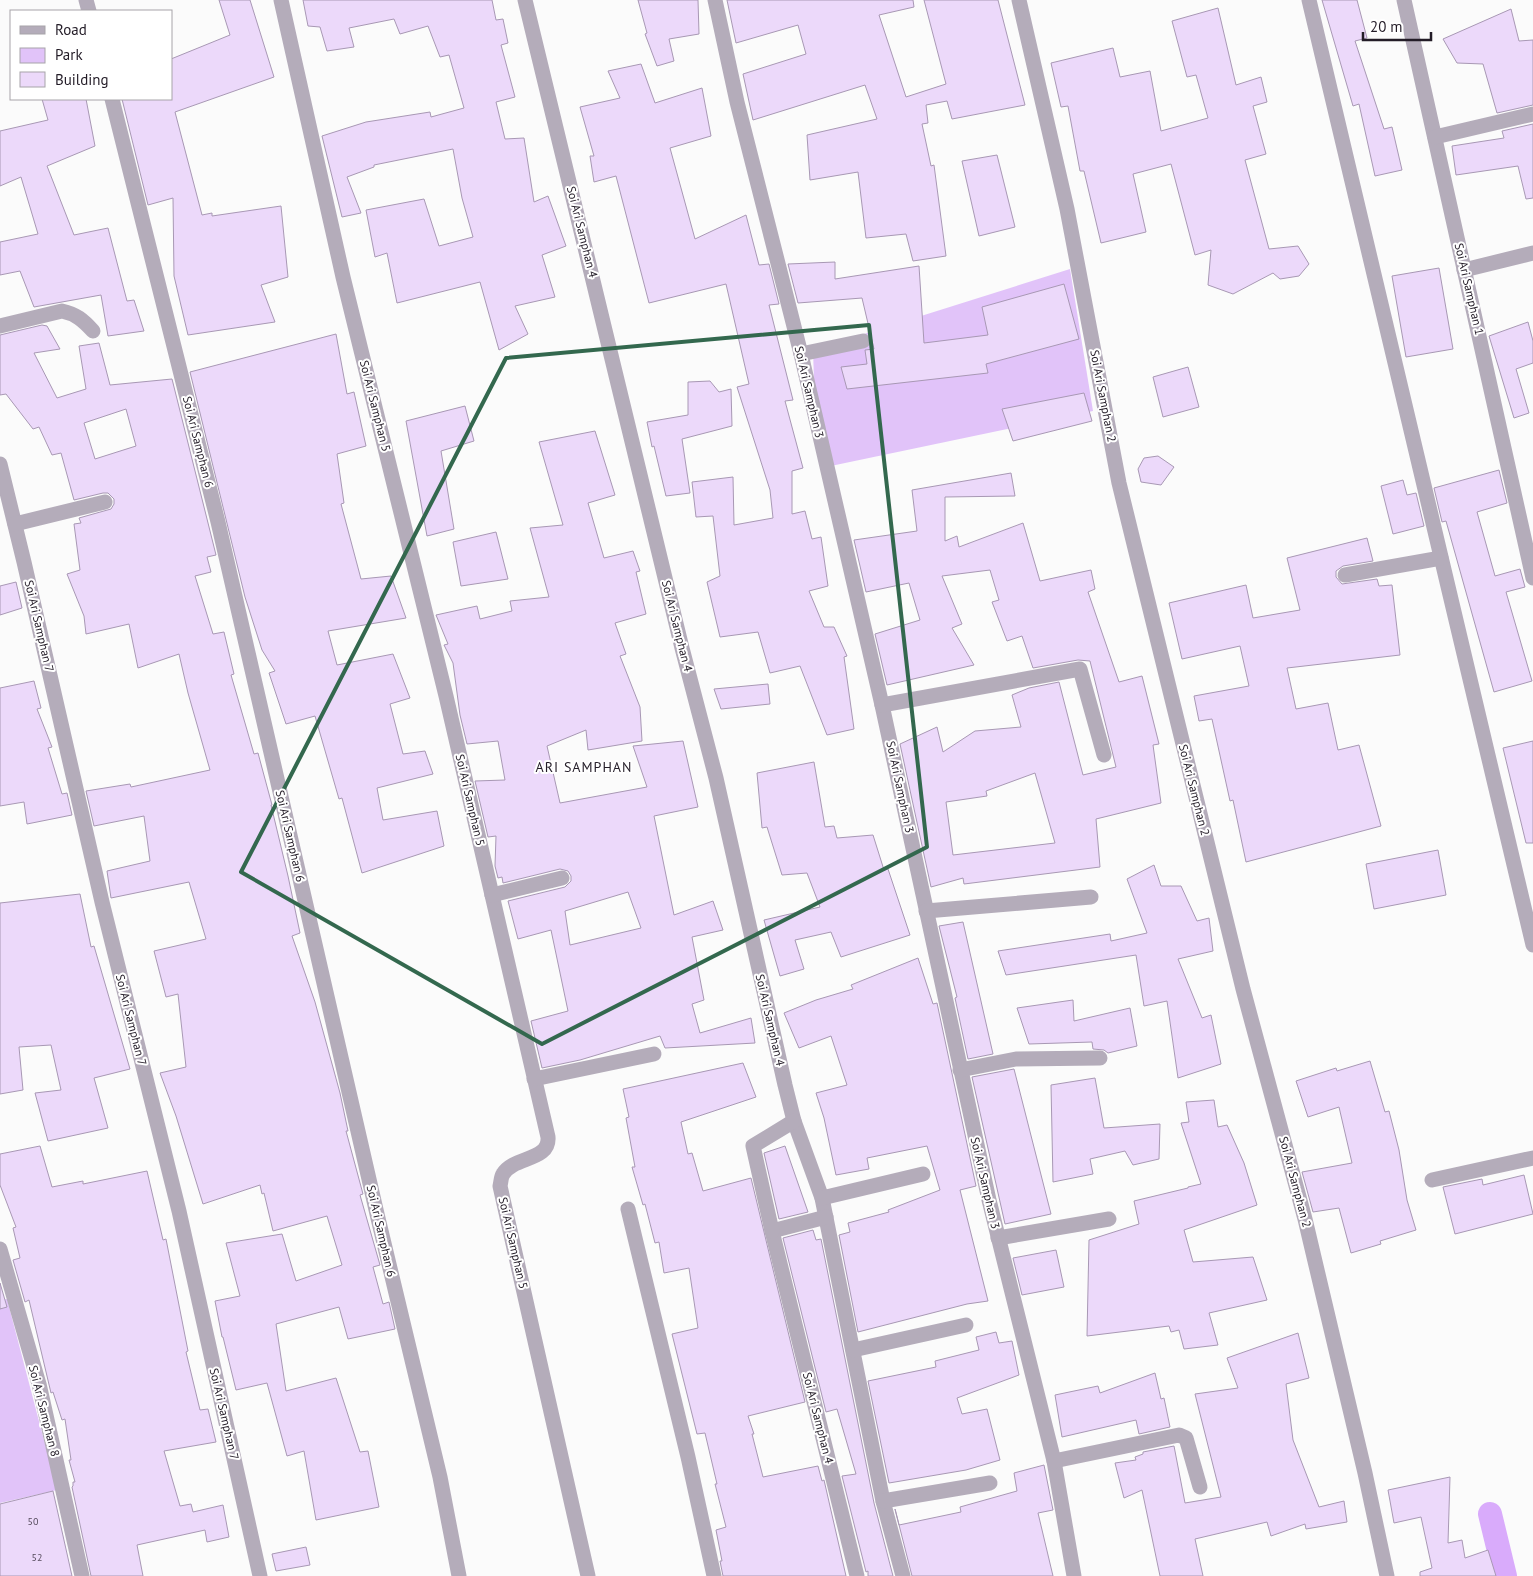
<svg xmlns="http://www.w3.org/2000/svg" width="1533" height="1576" font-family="'PT Sans',sans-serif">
  <rect width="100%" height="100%" fill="#fbfbfb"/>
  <g fill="#e1c3f9">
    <path d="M1070,269L1093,411L826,467L815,411L813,350Z"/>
    <path d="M7,1299L57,1490L0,1503V1300Z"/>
  </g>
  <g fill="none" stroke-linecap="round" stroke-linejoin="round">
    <path stroke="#d9abfb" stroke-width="24" d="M1490,1514L1505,1576"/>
  </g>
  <g fill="#ecd9fa" stroke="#a898b4" fill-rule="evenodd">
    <path d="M219,0H250L274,77L175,112L202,215L212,213V216L281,206L288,277L261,285L275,322L188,335L174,276L173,198L148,205L122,99H171V59L230,35Z"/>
    <path d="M303,0H492L496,20L503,19L508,43L501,45L515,97L496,102L505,139L524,138L534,202L548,196L566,246L542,255L555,297L515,306L528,334L499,350L480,282L397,303L387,253L375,257L366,210L424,199L439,246L473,237L462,198L453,149L374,165V167L347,177L361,213L342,217L322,136L366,122L430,112L431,117L464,108L449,55L440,57L428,26L400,34L394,19L349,28L354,47L327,51L320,27L308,26Z"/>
    <path d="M638,0H698L699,34L669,39L674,61L657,66L645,34L647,33Z"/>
    <path d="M727,0H913L914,7L879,15L906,97L946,84L924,0H998L1025,105L952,119L947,101L926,105L928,123L922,124L931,166L934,165L946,256L913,261L906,234L866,238L858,172L810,180L807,135L877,119L865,85L753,120L743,74L806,54L798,25L736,43Z"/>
    <path d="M1322,0H1357L1367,38L1355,41L1384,129L1392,127L1402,170L1375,176L1359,104L1353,106Z"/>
    <path d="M1218,8L1236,85L1261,77L1267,102L1253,106L1266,154L1245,160L1269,249L1298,246L1309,264L1299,276L1280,279L1273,273L1233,294L1208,285L1211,250L1195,255L1171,164L1133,174L1146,232L1101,243L1084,171H1080L1068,106L1061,107L1051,63L1113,48L1120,77L1150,71L1161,131L1208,118L1196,75L1187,77L1172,21Z"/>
    <path d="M1511,9L1519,41L1533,40V105L1497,113L1483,64L1457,63L1443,39Z"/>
    <path d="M641,64L655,103L702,88L711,136L670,148L695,239L746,215L759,265L769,264L779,304L769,305L793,400L785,401L803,468L792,471V514L805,511L812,539L821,537L828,586L809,591L824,627H834L847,656L844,657L854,729L827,735L800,666L770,673L758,632L720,637L707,582L720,576L713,516L696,517L692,482L733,477L734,525L773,518L770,490L737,387L749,384L726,284L649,303L616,176L594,182L590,156H594L580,107L620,98L608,71Z"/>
    <path d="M42,99H86L95,146L47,166L74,235L108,228L127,301L134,300L144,331L108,336L101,295L34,307L20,271L0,275V242L38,234L21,177L0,186V131L48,120Z"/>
    <path d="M1533,124V198L1526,199L1518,166L1456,175L1452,146L1504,138L1502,131Z"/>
    <path d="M997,155L1015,227L979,236L962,161Z"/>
    <path d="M835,262V279L919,266L924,343L988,335L982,307L1064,284L1079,339L986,364L988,373L847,389L841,367L867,364L865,350L874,349L862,298L798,303L788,264Z"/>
    <path d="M1439,268L1453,349L1406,357L1392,276Z"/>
    <path d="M1528,322L1533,341V363L1516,369L1529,413L1514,418L1489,336Z"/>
    <path d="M42,325L47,326L60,349L34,353L57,398L86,389L79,346L99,343L110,385L172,379L216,555L207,557L211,572L195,576L213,634L224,632L234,674L231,675L254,754L258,753L272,805H271L288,876L300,933L292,936L315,1002L340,1093L348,1131H346L363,1194L360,1195L380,1265L373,1267L383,1304L389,1302L395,1329L348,1339L339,1307L276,1324L286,1391L336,1378L360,1452L368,1451L379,1507L316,1520L304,1451L287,1456L267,1383L236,1390L223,1337H222L215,1301L240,1296L226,1243L282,1234L296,1281L342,1265L327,1216L273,1231L264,1193L262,1194L260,1185L203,1204L176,1116L160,1073L186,1067L178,994L166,997L154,951L206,939L189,882L111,898L107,871L150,861L144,816L94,826L86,791L130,784L131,787L210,770L188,693L179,654L138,668L129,624L86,634L84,616L67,574L80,570L74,524L81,523L79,518L111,509L114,504V499L108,493H103L74,500L61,453L52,455L39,427L33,429L6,394L0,395V335ZM126,409L136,446L95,459L84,423Z"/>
    <path d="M336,334L347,394L354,392L366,446L337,454L344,503L341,504L361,579L391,576L406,618L328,631L337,665L393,654L410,698L390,704L403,754L425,751L433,774L377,788L383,820L437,811L444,846L362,873L342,798L339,799L315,716L286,724L269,673L275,671L262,650L245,597L190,372Z"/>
    <path d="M1188,367L1199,407L1163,417L1153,377Z"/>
    <path d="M710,381L719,392L731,389L732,426L682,439L690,493L666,496L654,446L652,447L647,422L688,415V382Z"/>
    <path d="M1084,393L1092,421L1013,441L1002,409Z"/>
    <path d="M465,406L474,441L441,451L454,529L427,536L406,421Z"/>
    <path d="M595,431L615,495L588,503L604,558L633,551L640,571L636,572L646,614L615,623L626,654L620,656L640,707L642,741L588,750L586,730L547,746L560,803L647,787L633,746L683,741L698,807L654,816L674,915L713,901L723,930L692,937L704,1000L692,1004L700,1033L751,1018L755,1043L665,1048L660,1036L580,1060L542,1068L531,1021L568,1011L551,930L518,939L508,901L565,887L571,881V876L568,871L560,869L503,883L502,877L498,878L495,866L496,836L488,837L475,781L505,780L498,741L467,744L460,715L453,663L444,645L448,644L436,615L477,606L480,619L512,611L510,601L549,597L530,528L563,525L539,442ZM628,892L641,928L570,945L565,911Z"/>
    <path d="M1158,456L1174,467L1161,485L1141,482L1138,469L1144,458Z"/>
    <path d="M1499,470L1507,503L1477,512L1495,576L1520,569L1525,587L1506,592L1532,681L1494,692L1446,521L1442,522L1434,488Z"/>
    <path d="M1011,473L1015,496L945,497V541L957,536L959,547L1023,523L1040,581L1091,570L1095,589L1088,592L1119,682L1142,676L1159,744L1153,745L1161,803L1096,819L1100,867L964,884L963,878L931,887L900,744L937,727L943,752L975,731L1021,727L1012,695L1029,688L1059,682L1083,775L1116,767L1090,661L1078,660L1033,668L1022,636L1007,641L992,602L999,600L990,570L942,576L962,624L952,628L974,665L887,685L875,634L920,620L909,583L866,592L854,540L917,531L912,490ZM1035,773L1055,843L953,855L946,802L987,796L986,791Z"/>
    <path d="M1403,480L1407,495L1416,493L1424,526L1393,534L1381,486Z"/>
    <path d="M496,532L508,579L461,586L453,542Z"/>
    <path d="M1367,538L1373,561L1343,566L1336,571V577L1342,584L1377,579L1379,586L1392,585L1400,655L1287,668L1296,709L1328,703L1338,750L1359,745L1381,826L1246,862L1233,800L1230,801L1212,719L1199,721L1194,696L1249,686L1240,646L1182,659L1169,603L1246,585L1253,618L1300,610L1287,558Z"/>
    <path d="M16,582L22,608L0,615V586Z"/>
    <path d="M34,681L41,708L37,709L52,747L48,748L62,794L67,793L72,815L27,824L24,802L0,806V688Z"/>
    <path d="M768,684L770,704L721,709L714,689Z"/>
    <path d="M1533,741V843H1526L1503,748Z"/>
    <path d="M814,762L825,827L834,826L837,838L873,835L884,870L888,869L910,935L841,957L831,932L795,940L804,969L780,976L764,920L820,907L807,873L782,875L767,827L762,828L757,773Z"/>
    <path d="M1438,850L1446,895L1374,909L1366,864Z"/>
    <path d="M1154,865L1161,886H1181L1197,921L1209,918L1213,951L1178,959L1202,1018L1211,1015L1221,1064L1178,1078L1167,1001L1144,1006L1136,955L1006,975L998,951L1110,934L1111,941L1147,933L1127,879Z"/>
    <path d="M80,894L91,947L94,946L130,1069L94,1078L108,1128L48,1141L35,1093L61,1090L51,1045L19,1047L23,1090L0,1094V903Z"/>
    <path d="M963,922L993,1054L968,1059L955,998L957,997L939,926Z"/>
    <path d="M918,958L933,1004L937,1003L976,1186L960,1190L988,1301L967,1304L858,1332L839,1235L850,1232L848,1223L889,1212L888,1210L940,1190L927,1146L867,1158L869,1169L836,1175L824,1118L816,1093L847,1085L831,1036L799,1048L784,1013L816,1000L853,989L851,985Z"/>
    <path d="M1073,1000L1074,1021L1130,1008L1137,1046L1108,1053L1104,1050L1093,1049L1092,1042L1029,1044L1017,1008Z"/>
    <path d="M1370,1061L1385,1112L1389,1111L1399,1150L1407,1200L1416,1230L1380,1241L1381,1244L1351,1253L1339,1208L1313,1212L1302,1172L1352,1163L1339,1107L1308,1117L1296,1081L1336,1068L1337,1071Z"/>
    <path d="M743,1063L756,1097L681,1122L688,1154L692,1153L703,1191L751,1178L805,1402L748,1416L754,1434H752L763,1477L818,1466L822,1481L824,1480L846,1576H723L720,1561H722L716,1530L726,1527L715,1484H717L705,1433L697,1434L672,1334L698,1328L689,1268L664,1273L659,1242L655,1243L645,1204L643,1205L632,1167H635L626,1118L629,1117L623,1089Z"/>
    <path d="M1014,1069L1051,1214L1005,1224L972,1077Z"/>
    <path d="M1095,1078L1104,1128L1160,1124L1159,1159L1133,1165L1125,1151L1090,1159L1093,1174L1053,1182L1051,1085Z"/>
    <path d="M1214,1100L1218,1127L1227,1125L1244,1163L1257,1205L1184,1230L1193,1262L1253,1257L1267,1300L1209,1313L1218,1345L1184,1349L1179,1330L1171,1332L1169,1326L1087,1336L1089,1240L1139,1224L1134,1201L1188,1188V1187L1201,1184L1181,1123L1189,1122L1186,1102Z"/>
    <path d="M40,1146L52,1187L83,1181V1184L147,1171L163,1240L166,1239L188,1351L186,1352L200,1410L208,1409L216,1442L164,1451L180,1506L191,1504L193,1512L223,1505L229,1537L207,1542L205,1530L137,1545L143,1576H91L72,1487L73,1486V1482H75L69,1460H71L65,1419L62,1420L53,1392L51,1393L29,1300L25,1302L13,1260L20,1258L13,1228L16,1227L0,1185V1154Z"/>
    <path d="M785,1146L808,1212L779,1219L764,1153Z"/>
    <path d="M1524,1175L1533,1214L1455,1234L1443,1187L1482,1179L1483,1185Z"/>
    <path d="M813,1230L816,1240L821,1239L874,1503L893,1576H868V1571L866,1572L842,1476L856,1474L837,1409L826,1412L783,1238Z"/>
    <path d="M1056,1250L1064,1287L1022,1295L1013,1258Z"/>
    <path d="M0,1283L7,1307L0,1309Z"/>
    <path d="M996,1332L999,1343L1012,1341L1019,1375L957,1398L962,1414L987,1409L1000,1460L966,1470L889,1483L868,1381L936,1367L935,1361L979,1350L976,1337Z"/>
    <path d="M1298,1333L1309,1378L1286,1384L1293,1440L1319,1507L1344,1501L1347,1522L1306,1529L1305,1524L1271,1536L1267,1522L1195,1539L1203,1576H1160L1142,1490L1124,1498L1115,1463L1136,1460L1135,1457L1143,1454V1452L1174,1446L1185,1503L1221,1497L1195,1394L1238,1388L1227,1358Z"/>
    <path d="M1155,1373L1161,1399L1164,1398L1170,1427L1139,1434L1136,1420L1062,1437L1055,1395L1098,1386L1100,1393Z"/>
    <path d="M1044,1465L1053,1510L1038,1513L1053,1576H912L895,1509L899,1525L961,1512L960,1507L1017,1491L1014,1473Z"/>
    <path d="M1450,1477L1448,1543L1462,1540L1465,1558L1488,1550L1496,1576H1420V1572L1432,1568L1421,1517L1394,1523L1388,1490Z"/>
    <path d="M53,1491L72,1576H0V1504Z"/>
    <path d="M306,1547L310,1565L276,1571L272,1554Z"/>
  </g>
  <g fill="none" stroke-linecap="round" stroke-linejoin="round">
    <g stroke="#b4acba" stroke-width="15">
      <path d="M86,0L89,11"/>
      <path d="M281,0L343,277L446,696L548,1137C550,1161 514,1156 503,1174C501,1177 501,1182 500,1186L588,1576"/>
      <path d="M525,0L682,648L716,778L785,1085L794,1121L822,1198L883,1501L903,1576"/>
      <path d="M715,0L737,102L801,354L882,705L989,1200L1054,1461L1074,1576"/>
      <path d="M1019,0L1067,209L1119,483L1243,989L1305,1219L1365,1473L1387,1576"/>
      <path d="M1309,0L1533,945"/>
      <path d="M1404,0L1533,578"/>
      <path d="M112,99L218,522L377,1214L440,1477L459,1576"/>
      <path d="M1435,137L1533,114"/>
      <path d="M1464,270L1533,253"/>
      <path d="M0,326L62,311C76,314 83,320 93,331"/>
      <path d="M801,354L863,341"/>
      <path d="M0,464L24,562L102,902L179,1211L260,1576"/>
      <path d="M15,524L105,502"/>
      <path d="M1345,575L1441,558"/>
      <path d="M882,705L1080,669L1104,755"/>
      <path d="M492,895L562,878"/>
      <path d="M926,911L1091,897"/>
      <path d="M960,1070L1016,1059L1100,1058"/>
      <path d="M534,1079L654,1054"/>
      <path d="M1432,1180L1533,1158"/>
      <path d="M822,1198L923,1174"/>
      <path d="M628,1209L688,1457L714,1576"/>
      <path d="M826,1217L772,1231L857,1576"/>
      <path d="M772,1231L753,1146L794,1121"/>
      <path d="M998,1238L1109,1219"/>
      <path d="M0,1249L39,1384L82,1576"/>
      <path d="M853,1350L966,1325"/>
      <path d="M1054,1461L1179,1435L1186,1438L1200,1487"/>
      <path d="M883,1501L990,1483"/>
    </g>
  </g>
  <path fill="none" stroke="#33684e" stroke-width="4" stroke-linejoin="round" d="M869,325L927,847L542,1044L241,872L506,358Z"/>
  <g text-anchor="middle" stroke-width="4" stroke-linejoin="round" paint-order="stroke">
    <g font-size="10" fill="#554b5c">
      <text x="33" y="1525">50</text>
      <text x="37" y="1561">52</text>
    </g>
    <g font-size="12" fill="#231c27" stroke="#fff">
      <text transform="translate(582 232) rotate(76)" y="4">Soi Ari Samphan 4</text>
      <text transform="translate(1469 289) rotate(77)" y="4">Soi Ari Samphan 1</text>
      <text transform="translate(809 392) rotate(77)" y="4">Soi Ari Samphan 3</text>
      <text transform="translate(1103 396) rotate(79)" y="4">Soi Ari Samphan 2</text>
      <text transform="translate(375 406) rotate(76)" y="4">Soi Ari Samphan 5</text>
      <text transform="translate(198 442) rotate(76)" y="4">Soi Ari Samphan 6</text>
      <text transform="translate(39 626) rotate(77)" y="4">Soi Ari Samphan 7</text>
      <text transform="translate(677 626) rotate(76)" y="4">Soi Ari Samphan 4</text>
      <text transform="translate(900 787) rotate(78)" y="4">Soi Ari Samphan 3</text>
      <text transform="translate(1194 790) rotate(76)" y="4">Soi Ari Samphan 2</text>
      <text transform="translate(470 800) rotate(77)" y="4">Soi Ari Samphan 5</text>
      <text transform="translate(290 836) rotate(77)" y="4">Soi Ari Samphan 6</text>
      <text transform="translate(131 1020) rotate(76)" y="4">Soi Ari Samphan 7</text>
      <text transform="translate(770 1020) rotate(77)" y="4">Soi Ari Samphan 4</text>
      <text transform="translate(1295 1182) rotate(75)" y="4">Soi Ari Samphan 2</text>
      <text transform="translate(985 1183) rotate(77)" y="4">Soi Ari Samphan 3</text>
      <text transform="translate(381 1231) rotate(77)" y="4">Soi Ari Samphan 6</text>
      <text transform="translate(513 1243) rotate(77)" y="4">Soi Ari Samphan 5</text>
      <text transform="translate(44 1411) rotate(76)" y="4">Soi Ari Samphan 8</text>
      <text transform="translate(224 1414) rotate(77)" y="4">Soi Ari Samphan 7</text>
      <text transform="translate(818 1418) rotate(76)" y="4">Soi Ari Samphan 4</text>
    </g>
    <g font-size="14" letter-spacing="1" fill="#231c27" stroke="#fff">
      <text x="584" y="772">ARI SAMPHAN</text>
    </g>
  </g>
  <rect x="10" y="10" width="162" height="90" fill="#ffffff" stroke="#a7a4a9"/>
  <rect x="20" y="26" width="25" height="8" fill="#b4acba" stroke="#a7a4a9"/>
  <text x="55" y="35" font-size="15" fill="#231c27">Road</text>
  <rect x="20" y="48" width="25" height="15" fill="#e1c3f9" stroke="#a7a4a9"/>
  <text x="55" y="60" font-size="15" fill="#231c27">Park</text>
  <rect x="20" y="72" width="25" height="15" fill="#ecd9fa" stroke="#a7a4a9"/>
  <text x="55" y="85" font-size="15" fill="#231c27">Building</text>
  <path d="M1363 32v8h68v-8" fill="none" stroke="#231c27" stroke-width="2.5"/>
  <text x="1370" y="32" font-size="15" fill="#231c27" stroke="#ffffff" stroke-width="4" paint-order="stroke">20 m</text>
</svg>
